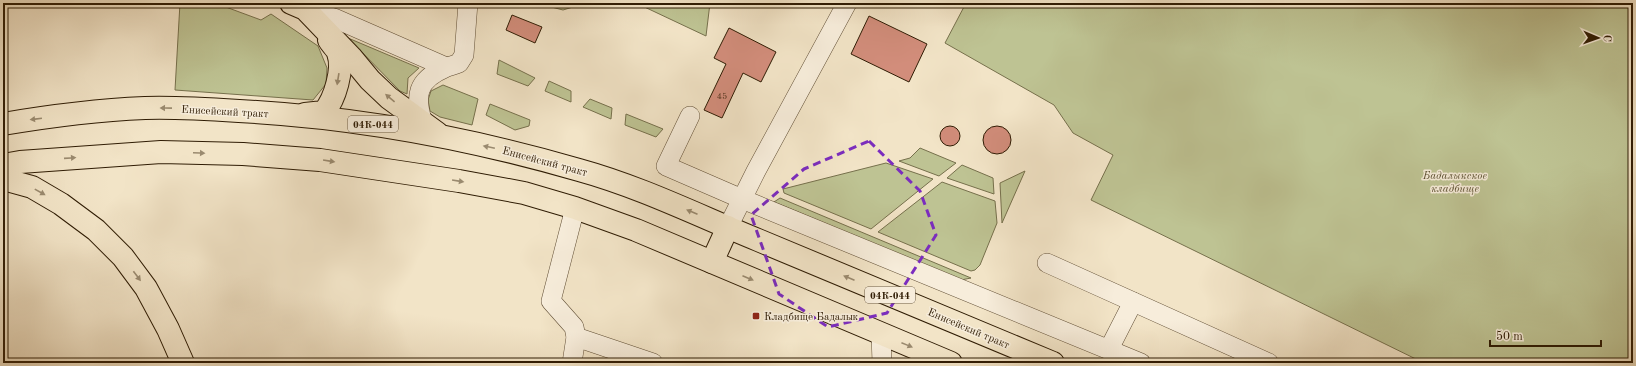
<svg xmlns="http://www.w3.org/2000/svg" width="1636" height="366" font-family="'Old Standard TT',serif">
  <rect width="100%" height="100%" fill="#f2e4c7"/>
  <filter id="stains"><feTurbulence type="fractalNoise" baseFrequency=".005" numOctaves="4"/><feColorMatrix values="0 0 0 0 .2 0 0 0 0 .09 0 0 0 0 .02 0 0 0 .5 -.17"/></filter>
  <radialGradient id="worn" r=".72"><stop offset=".6" stop-color="#630" stop-opacity="0"/><stop offset="1" stop-color="#630" stop-opacity=".3"/></radialGradient>
  <g fill="#bec393" stroke="#76704c">
    <path d="M180,3H215L261,20L271,14L318,46L327,68L326,84L313,100L175,90Z"/>
    <path d="M536,3H586L563,10Z"/>
    <path d="M636,3H710L706,36Z"/>
    <path d="M966,3H1633V363H1424L1091,200L1113,155L1073,133L1054,105L945,43Z"/>
    <path d="M348,38L419,68L408,78L407,94L400,91Z"/>
    <path d="M499,60L535,78L528,86L497,74Z"/>
    <path d="M549,81L571,91V102L545,91Z"/>
    <path d="M443,85L478,99L472,125L440,117L430,111L428,100L431,91Z"/>
    <path d="M590,99L612,108L611,119L583,107Z"/>
    <path d="M490,104L530,120L529,126L515,130L486,115Z"/>
    <path d="M626,114L663,129L656,137L625,125Z"/>
    <path d="M920,148L956,163L939,176L899,161L910,158Z"/>
    <path d="M886,163L933,179L871,229L784,193L783,189Z"/>
    <path d="M962,165L993,178L994,194L947,178Z"/>
    <path d="M1025,171L1002,223L1000,183Z"/>
    <path d="M942,182L995,201L997,223L980,265L975,270L971,271L878,232Z"/>
    <path d="M780,198L971,278L961,280L774,202Z"/>
  </g>
  <g fill="#d28d7b" stroke="#2f1c04">
    <path d="M512,15L542,27L535,43L506,30Z"/>
    <path d="M869,16L927,44L909,82L851,54Z"/>
    <path d="M729,28L776,52L761,82L743,73L722,118L704,110L726,64L714,58Z"/>
    <circle cx="997" cy="140" r="14"/>
    <circle cx="950" cy="136" r="10"/>
  </g>
  <g fill="none" stroke-linecap="round" stroke-linejoin="round">
    <g stroke="#604e35" stroke-width="20">
      <g id="minor">
        <path d="M305,9L334,18L446,67"/>
        <path d="M690,116L666,166L742,199L1141,363"/>
        <path d="M423,123C414,96 417,80 445,68C450,66 455,65 459,63L464,55L468,3"/>
        <path d="M728,227L756,171L847,3"/>
        <path d="M1047,263L1269,363"/>
        <path d="M881,334L882,363"/>
        <path d="M576,337L653,363"/>
        <path d="M1109,349L1133,302"/>
        <path d="M572,363L576,337L574,327L551,301L575,208"/>
      </g>
    </g>
    <g stroke="#2f1c04" stroke-width="24">
      <g id="major">
        <path d="M291,3L305,9L351,57L370,80L389,98L437,133"/>
        <path d="M305,114L324,112C335,99 344,69 338,53C337,49 331,44 329,40"/>
        <path d="M3,124C50,116 98,110 145,108C176,107 208,109 239,111C354,117 469,138 579,170C641,187 699,216 758,240C857,281 955,322 1053,363"/>
        <path d="M3,165L20,162L161,152L243,154L320,160L459,181L524,193L575,208L636,230L951,363"/>
        <path d="M3,179L32,187L61,204L96,230L123,257L146,288L168,329L183,363"/>
        <path d="M712,262L728,227"/>
      </g>
    </g>
    <use href="#minor" stroke="#f7eddb" stroke-width="19"/>
    <use href="#major" stroke="#f2e4c7" stroke-width="22"/>
  </g>
  <defs><path id="oneway-solid" d="M-6-.8H1V-3.2L6.5 0L1 3.2V.8H-6Z"/></defs>
  <g fill="#9a8a6f">
    <use href="#oneway-solid" transform="translate(338 79) rotate(99)"/>
    <use href="#oneway-solid" transform="translate(390 98) rotate(-140)"/>
    <use href="#oneway-solid" transform="translate(166 108) rotate(-179)"/>
    <use href="#oneway-solid" transform="translate(36 119) rotate(173)"/>
    <use href="#oneway-solid" transform="translate(489 147) rotate(-168)"/>
    <use href="#oneway-solid" transform="translate(199 153) rotate(2)"/>
    <use href="#oneway-solid" transform="translate(70 158) rotate(-4)"/>
    <use href="#oneway-solid" transform="translate(329 161) rotate(9)"/>
    <use href="#oneway-solid" transform="translate(458 181) rotate(9)"/>
    <use href="#oneway-solid" transform="translate(40 192) rotate(29)"/>
    <use href="#oneway-solid" transform="translate(692 212) rotate(-157)"/>
    <use href="#oneway-solid" transform="translate(137 276) rotate(53)"/>
    <use href="#oneway-solid" transform="translate(748 278) rotate(23)"/>
    <use href="#oneway-solid" transform="translate(849 278) rotate(-157)"/>
    <use href="#oneway-solid" transform="translate(907 345) rotate(22)"/>
  </g>
  <path fill="none" stroke="#7b2cbf" stroke-width="3" stroke-dasharray="8 5" stroke-linejoin="round" d="M869,141L920,191L936,235L887,313L828,327L779,294L751,215L804,169Z"/>
  <rect fill="#8f2418" stroke="#f7eddb" stroke-width="1.5" x="752" y="312" width="8" height="8" rx="2"/>
  <g text-anchor="middle" stroke-width="3" stroke-linejoin="round" paint-order="stroke">
    <g font-size="9" fill="#583822">
      <text x="722" y="99">45</text>
    </g>
    <g fill="#f7eddb" stroke="#6b5b44" stroke-width="1">
      <rect x="348" y="116" width="50" height="16" rx="3"/>
      <rect x="865" y="287" width="50" height="16" rx="3"/>
    </g>
    <g font-size="10" font-weight="bold" fill="#2f1c04">
      <text x="373" y="128">04К-044</text>
      <text x="890" y="299">04К-044</text>
    </g>
    <g font-size="11" fill="#2f1c04" stroke="#f7eddb">
      <text transform="translate(225 111) rotate(3)" y="4">Енисейский тракт</text>
      <text transform="translate(545 161) rotate(15)" y="4">Енисейский тракт</text>
      <text transform="translate(969 328) rotate(23)" y="4">Енисейский тракт</text>
    </g>
    <g font-size="11" font-style="italic" fill="#5a4e2f" stroke="#f7eddb">
      <text x="1455" y="179">Бадалыкское<tspan x="1455" dy="13">кладбище</tspan></text>
    </g>
    <g font-size="11" fill="#2f1c04" stroke="#f7eddb" text-anchor="start">
      <text x="764" y="320">Кладбище Бадалык</text>
    </g>
  </g>
  <rect width="1636" height="366" fill="none" stroke="#f2e4c7" stroke-width="16"/>
  <rect x="4" y="4" width="1628" height="358" fill="none" stroke="#2f1c04" stroke-width="2"/>
  <rect x="8" y="8" width="1620" height="350" fill="none" stroke="#2f1c04"/>
  <g transform="translate(1598 38) rotate(92)" stroke="#f7eddb" stroke-width="3" paint-order="stroke">
  <path d="M0-3L7 15L0 10L-7 15Z" fill="#2f1c04"/>
  <text y="-6" font-size="11" font-weight="bold" text-anchor="middle" fill="#2f1c04">С</text>
  </g>
  <path d="M1490 340v6h111v-6" fill="none" stroke="#2f1c04" stroke-width="2"/>
  <text x="1496" y="340" font-size="12" fill="#2f1c04" stroke="#f7eddb" stroke-width="3" paint-order="stroke">50 m</text>
  <rect width="100%" height="100%" filter="url(#stains)"/>
  <rect width="100%" height="100%" fill="url(#worn)"/>
</svg>
